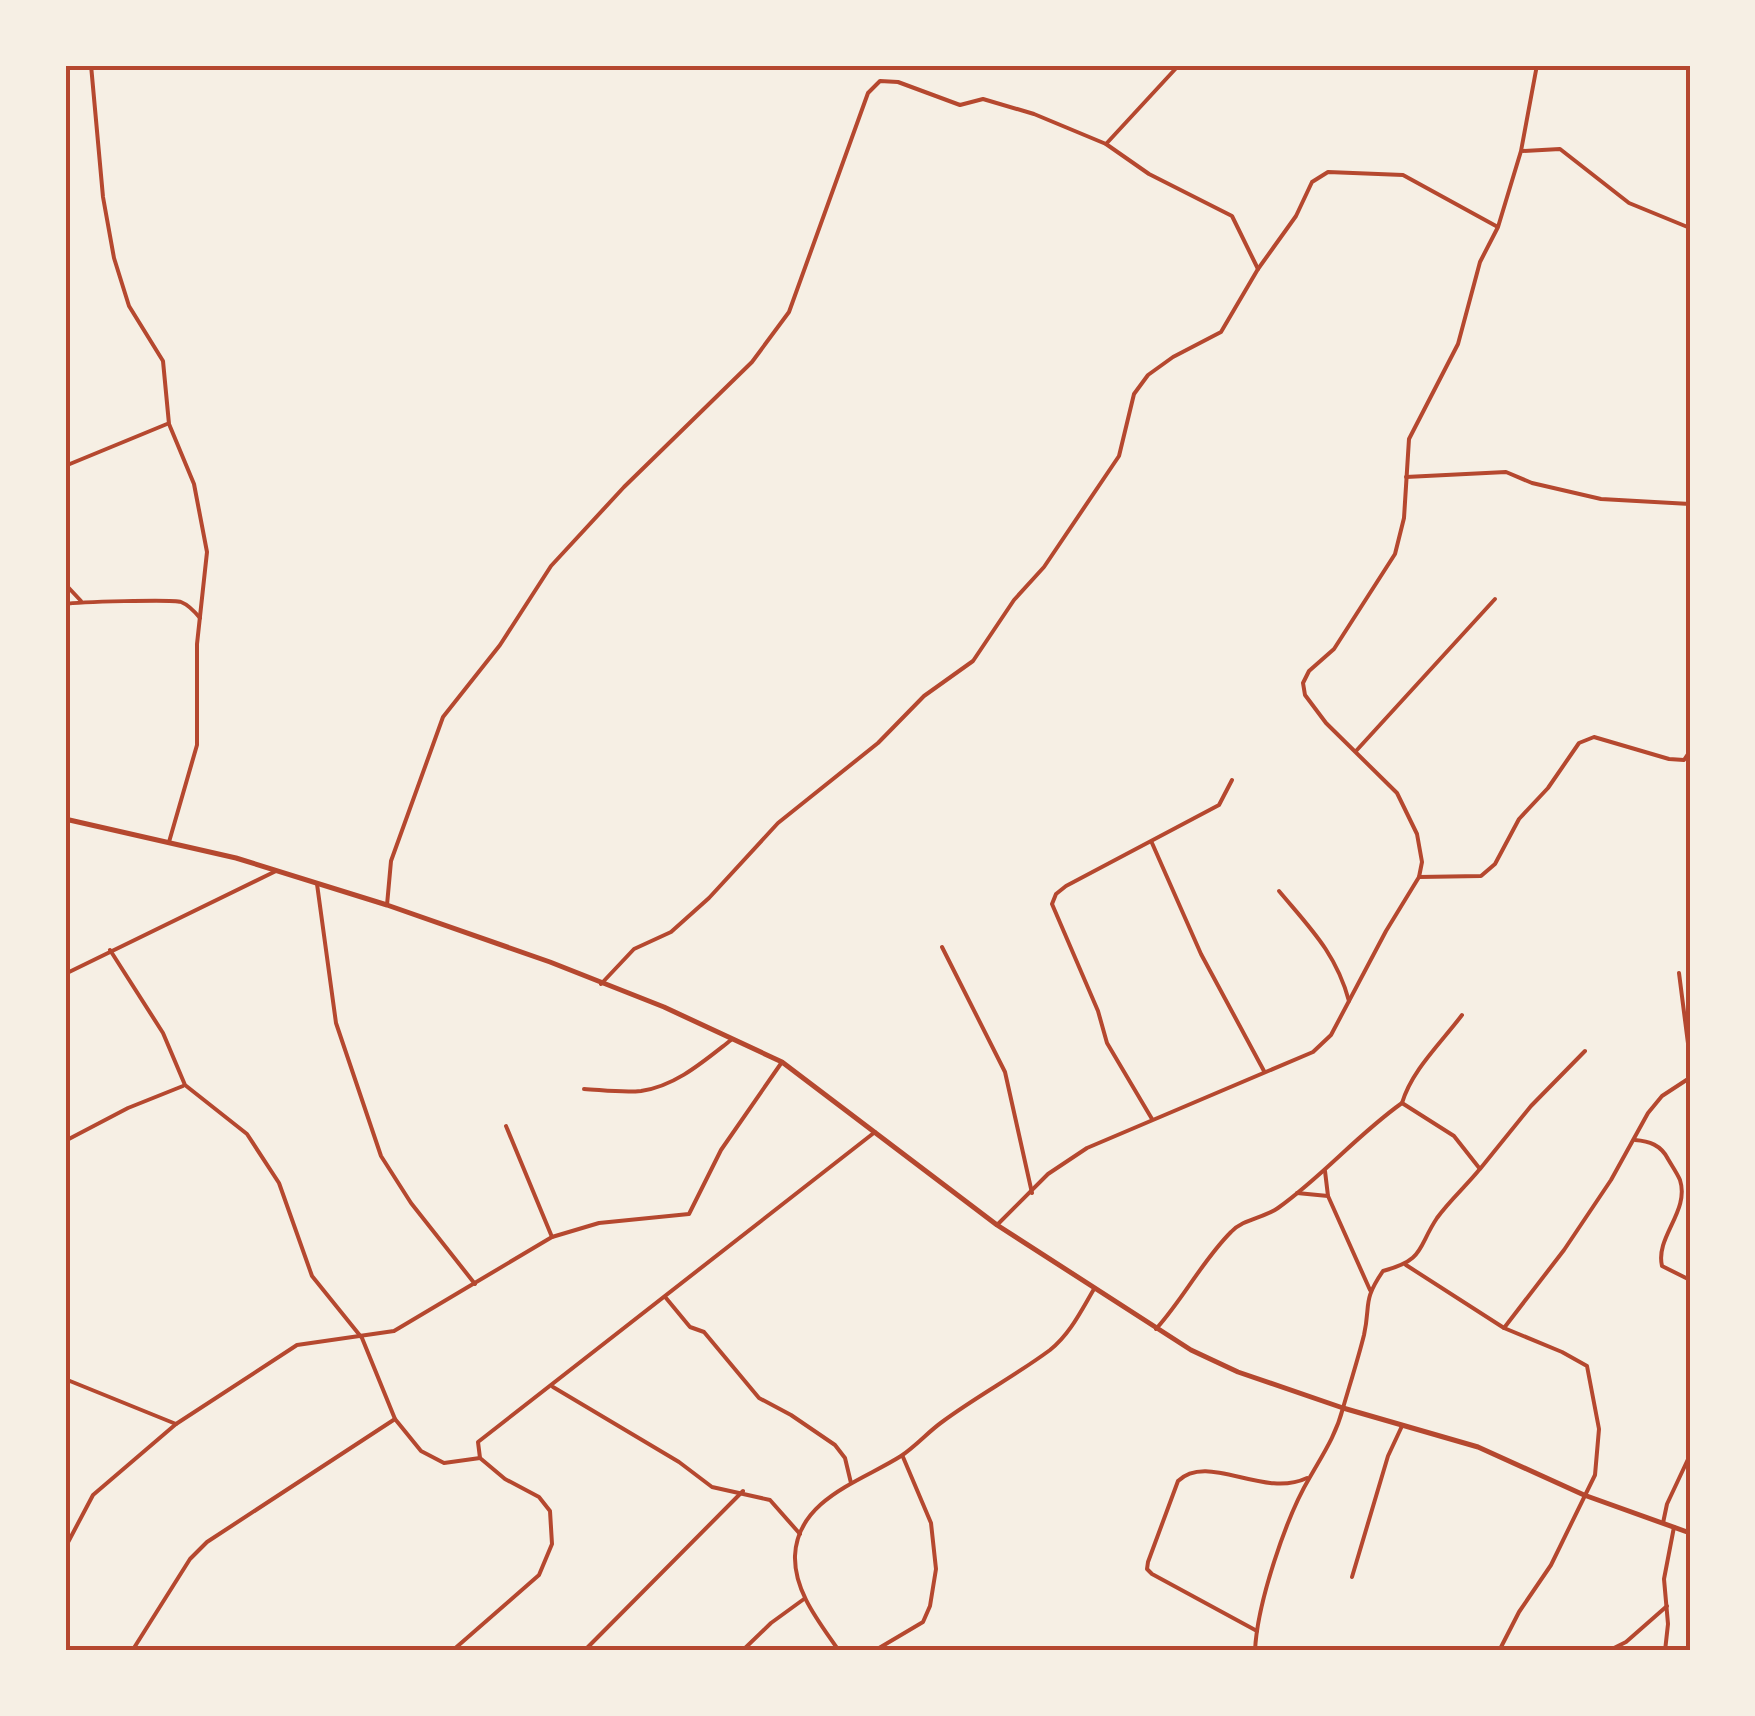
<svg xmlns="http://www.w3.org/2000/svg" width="1755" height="1716" font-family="Inter,sans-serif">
  <rect width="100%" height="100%" fill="#f6efe4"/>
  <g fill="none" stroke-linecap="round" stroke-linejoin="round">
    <g stroke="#b5482f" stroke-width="4">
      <path d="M91,65L103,197L114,258L129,306L163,361L169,424L194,484L207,552L197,644V745L169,842"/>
      <path d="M1106,144L1179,65"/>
      <path d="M1523,151L1560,149L1629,203L1690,228"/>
      <path d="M65,466L167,424"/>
      <path d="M1406,477L1506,472L1532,483L1601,499L1690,504"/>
      <path d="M65,522V548"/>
      <path d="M65,573L67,586L81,601"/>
      <path d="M65,604C77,602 173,599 181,602C189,605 195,612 200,618"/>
      <path d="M1356,751L1495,599"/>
      <path d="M1152,843L1201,954L1264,1071"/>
      <path d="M1419,877L1481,876L1495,864L1519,819L1548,788L1579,743L1594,737L1669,759L1684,760L1690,751"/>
      <path d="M317,884L336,1023L381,1156L411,1203L475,1284"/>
      <path d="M1279,891C1310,928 1336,953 1349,1001"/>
      <path d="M387,905L391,861L443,717L500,645L551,566L624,487L752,362L789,312L868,93L880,81L898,82L960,105L983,99L1034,114L1106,144L1149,174L1232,216L1258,269"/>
      <path d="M942,947L1005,1072L1032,1193"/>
      <path d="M110,950L163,1033L185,1085L247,1134L279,1183L312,1276L362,1338L395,1419L421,1451L444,1463L480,1458"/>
      <path d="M1679,973L1690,1059"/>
      <path d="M65,974L276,871"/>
      <path d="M601,984L634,949L671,932L709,898L778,823L878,743L924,696L973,661L1014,600L1044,567L1119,456L1134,394L1148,375L1173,357L1221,332L1258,269L1296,216L1312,182L1328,172L1403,175L1496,226"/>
      <path d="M584,1089C602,1090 623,1093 641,1091C676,1086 704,1061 731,1040"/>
      <path d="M1402,1103C1412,1070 1440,1044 1462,1015"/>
      <path d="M1152,1119L1107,1043L1098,1011L1052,904L1056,894L1066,886L1219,805L1232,780"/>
      <path d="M506,1126L552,1237"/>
      <path d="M1635,1140C1649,1141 1661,1145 1668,1159C1672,1166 1677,1173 1680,1180C1690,1211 1655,1237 1662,1266L1690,1280"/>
      <path d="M65,1141L128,1108L183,1086"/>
      <path d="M1325,1171L1328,1196"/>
      <path d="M1297,1193L1328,1196L1370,1290"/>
      <path d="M997,1225L1048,1174L1087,1148L1313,1052L1331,1035L1386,931L1419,877L1422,862L1417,834L1397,793L1326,723L1305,695L1303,683L1309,671L1334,649L1395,554L1404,518L1409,439L1458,344L1480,262L1498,227L1521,151L1537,65"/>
      <path d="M1406,1265L1504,1328L1562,1352L1587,1366L1599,1429L1595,1475L1551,1565L1519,1612L1499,1651"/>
      <path d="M666,1298L690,1327L704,1332L759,1398L791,1415L835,1445L845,1458L851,1483"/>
      <path d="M1504,1328L1564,1250L1611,1180L1648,1113L1662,1096L1688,1079L1690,1069"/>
      <path d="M1156,1329C1184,1298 1202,1261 1231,1232C1243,1219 1264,1218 1278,1208C1323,1176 1357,1135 1402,1103L1454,1136L1480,1169L1531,1106L1585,1051"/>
      <path d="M65,1379L176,1424"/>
      <path d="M553,1387L679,1462L712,1487L770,1500L800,1534"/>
      <path d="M1663,1523L1667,1504L1690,1455"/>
      <path d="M65,1548L93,1495L176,1424L297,1345L394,1331L552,1237L599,1223L689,1214L721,1150L782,1062"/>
      <path d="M1352,1577L1388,1456L1402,1426"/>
      <path d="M1257,1631L1152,1574L1147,1569L1148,1562L1178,1481C1208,1452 1263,1499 1307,1478"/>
      <path d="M132,1651L190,1559L207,1542L395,1419"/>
      <path d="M452,1651L539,1575L552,1544L550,1511L539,1497L505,1479L480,1458L478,1442L875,1132"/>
      <path d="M584,1651L743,1491"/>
      <path d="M742,1651L771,1623L804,1599"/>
      <path d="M839,1651C820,1623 794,1592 795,1556C797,1499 862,1481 901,1456C916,1446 928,1432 942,1422C977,1396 1015,1376 1050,1350C1070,1334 1081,1311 1094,1289"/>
      <path d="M874,1651L923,1622L930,1606L936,1569L931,1523L903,1457"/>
      <path d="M1255,1651C1257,1604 1286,1517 1310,1477C1323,1454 1336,1435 1343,1408C1350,1384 1358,1359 1364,1335C1371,1303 1362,1302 1383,1271C1425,1260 1417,1248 1437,1218C1449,1201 1466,1186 1479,1170"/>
      <path d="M1608,1651L1626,1642L1667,1606"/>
      <path d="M1665,1651L1668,1624L1664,1579L1674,1527"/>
    </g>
    <path stroke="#b5482f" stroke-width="5" d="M65,819L236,858L387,905L550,962L664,1007L782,1062L997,1225L1191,1350L1238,1372L1343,1408L1478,1447L1584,1495L1690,1533"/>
  </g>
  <rect width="1755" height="1716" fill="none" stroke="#f6efe4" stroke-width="135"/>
  <rect x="68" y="68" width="1620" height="1580" fill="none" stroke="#b5482f" stroke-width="4"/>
</svg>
